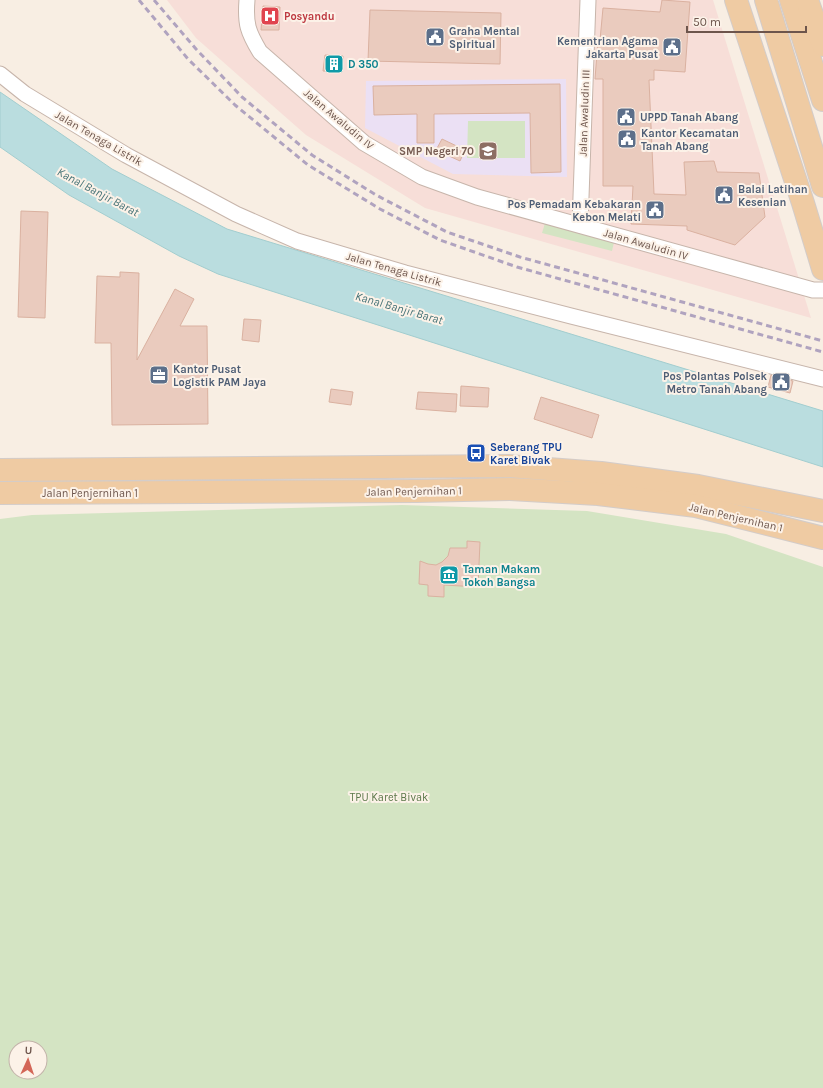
<svg xmlns="http://www.w3.org/2000/svg" width="823" height="1088" font-family="Karla,sans-serif">
  <rect width="100%" height="100%" fill="#f8eee3"/>
  <path fill="#f7ded8" d="M167,0H713L811,318L425,208L306,135L196,38Z"/>
  <path fill="#ebe0f4" d="M566,79L567,177L453,174L365,128L366,81Z"/>
  <g fill="#d4e4c3" fill-rule="evenodd">
    <path d="M468,121H525V158H467Z"/>
    <path d="M546,220L615,238L612,251L542,233Z"/>
    <path d="M402,505L587,511L726,534L823,567V1088H0V519L32,515ZM16,1048H40V1072H16Z"/>
  </g>
  <path fill="#badddf" stroke="#a2cdcf" d="M0,92L112,169L227,229L823,411V467L218,274L179,256L69,195L0,147Z"/>
  <g fill="#eacbbe" stroke="#dab1a0">
    <path d="M662,0L690,2L685,72L654,70V80H649L654,194L686,195L684,162L714,161L717,172L759,173L765,217L735,245L687,230V226L631,224L633,186H603V79H595L598,40H600L603,8L660,12Z"/>
    <path d="M263,6L280,7L279,30H261Z"/>
    <path d="M370,10L501,13L500,64L368,61Z"/>
    <path d="M325,55L343,56L342,72L323,71Z"/>
    <path d="M560,84L561,172L531,173L530,113L434,114V143H417V114L374,115L373,86Z"/>
    <path d="M442,139L465,150L460,161L436,150Z"/>
    <path d="M21,211L48,212L45,318L18,317Z"/>
    <path d="M120,272L139,273L137,360L175,289L194,299L180,326H207L208,424L112,425L111,343H95L97,276L120,277Z"/>
    <path d="M244,319L261,320L259,342L242,340Z"/>
    <path d="M771,375L793,381L790,393L768,387Z"/>
    <path d="M461,386L489,388L488,407L460,406Z"/>
    <path d="M331,389L353,392L351,405L329,402Z"/>
    <path d="M418,392L457,394L456,412L416,409Z"/>
    <path d="M541,397L599,415L592,438L534,419Z"/>
    <path d="M467,541L480,542L478,587L444,585V597L428,596V585L419,584L420,561L428,564L436,565L442,562L448,556L450,548H467Z"/>
  </g>
  <g fill="none" stroke-linecap="round" stroke-linejoin="round">
    <g stroke="#c7b5ab" stroke-width="17">
      <g id="street">
        <path d="M247,0C245,24 248,32 260,52L364,143L422,177L477,197L813,290H823"/>
        <path d="M0,74L25,94L126,155L236,214L297,241L405,273L571,316L823,379"/>
        <path d="M580,225L588,0"/>
      </g>
    </g>
    <g stroke="#d3ccc9" stroke-width="24">
      <g id="primary">
        <path d="M736,0L803,203L823,269"/>
        <path d="M766,0L823,186"/>
        <path d="M791,0L823,100"/>
        <path d="M807,0L823,45"/>
        <path d="M0,470L508,466L601,473L698,486L823,511"/>
        <path d="M0,493L417,491L510,489L598,494L696,506L823,538"/>
      </g>
    </g>
    <use href="#street" stroke="#fff" stroke-width="15"/>
    <use href="#primary" stroke="#efcba3" stroke-width="22"/>
    <g stroke="#b0a3bf" stroke-width="3" stroke-dasharray="6 4" stroke-linecap="butt">
      <path d="M139,0L188,59L235,105L308,165L380,209L440,240L517,267L823,352"/>
      <path d="M154,0L196,49L242,97L312,155L376,195L447,232L520,257L823,341"/>
    </g>
  </g>
  <defs>
    <g id="hospital-square" transform="scale(1)"><rect x="-9" y="-9" width="18" height="18" rx="4" fill="#e0444e" stroke="#fcf2e8"/><path d="M-5-5h3v3.5h4V-5h3V5h-3V1.5h-4V5h-3Z" fill="#fff"/></g>
    <g id="civic-square" transform="scale(1)"><rect x="-9" y="-9" width="18" height="18" rx="4" fill="#5c6f8a" stroke="#fcf2e8"/><path d="M-.6-6.5H3V-4.5H.6V-3L4-1V1h2V6H-6V1h2V-1L-.6-3ZM-1.2 2.5V6h2.4V2.5Z" fill="#fff"/></g>
    <g id="building-square" transform="scale(1)"><rect x="-9" y="-9" width="18" height="18" rx="4" fill="#0f9aa8" stroke="#fcf2e8"/><path d="M-4-6H4V6H1V3H-1V6H-4ZM-2.5-4.3h1.7v1.8h-1.7ZM.8-4.3h1.7v1.8H.8ZM-2.5-1h1.7V.8h-1.7ZM.8-1h1.7V.8H.8Z" fill="#fff"/></g>
    <g id="school-square" transform="scale(1)"><rect x="-9" y="-9" width="18" height="18" rx="4" fill="#8d6e63" stroke="#fcf2e8"/><path d="M0-5L7-2L0 1L-7-2ZM-4 1L0 2.5L4 1V4Q0 6-4 4Z" fill="#fff"/></g>
    <g id="office-square" transform="scale(1)"><rect x="-9" y="-9" width="18" height="18" rx="4" fill="#5c6f8a" stroke="#fcf2e8"/><path d="M-6-3h4V-5.5h4V-3h4V5H-6ZM-1-4.5V-3h2v-1.5ZM-6 0V1H6V0Z" fill="#fff"/></g>
    <g id="bus-square" transform="scale(1)"><rect x="-9" y="-9" width="18" height="18" rx="4" fill="#1a4fb4" stroke="#fcf2e8"/><path d="M-5-6H5V4H4V6H2V4H-2V6H-4V4H-5ZM-3.5-4V0h7V-4ZM-3.5 1.2v1.5H-2V1.2ZM2 1.2v1.5H3.5V1.2Z" fill="#fff"/></g>
    <g id="museum-square" transform="scale(1)"><rect x="-9" y="-9" width="18" height="18" rx="4" fill="#0f9aa8" stroke="#fcf2e8"/><path d="M0-6L6-3V-2H-6V-3ZM-5-1h2V3h-2ZM-1-1h2V3h-2ZM3-1h2V3H3ZM-6 4H6V6H-6Z" fill="#fff"/></g>
  </defs>
  <g fill-rule="evenodd">
    <use href="#hospital-square" x="270" y="16"/>
    <use href="#civic-square" x="435" y="37"/>
    <use href="#civic-square" x="672" y="47"/>
    <use href="#building-square" x="334" y="64"/>
    <use href="#civic-square" x="626" y="117"/>
    <use href="#civic-square" x="627" y="139"/>
    <use href="#school-square" x="488" y="151"/>
    <use href="#civic-square" x="724" y="195"/>
    <use href="#civic-square" x="655" y="210"/>
    <use href="#office-square" x="159" y="375"/>
    <use href="#civic-square" x="781" y="382"/>
    <use href="#bus-square" x="476" y="453"/>
    <use href="#museum-square" x="449" y="575"/>
  </g>
  <g text-anchor="middle" stroke-width="4" stroke-linejoin="round" paint-order="stroke">
    <g font-size="11" font-weight="bold" fill="#be3a42" stroke="#fcf2e8" text-anchor="start">
      <text x="284" y="20">Posyandu</text>
    </g>
    <g font-size="11" font-weight="bold" fill="#4e5e75" stroke="#fcf2e8" text-anchor="start">
      <text x="449" y="35">Graha Mental<tspan x="449" dy="13">Spiritual</tspan></text>
      <text x="658" y="45" text-anchor="end">Kementrian Agama<tspan x="658" dy="13">Jakarta Pusat</tspan></text>
      <text x="640" y="121">UPPD Tanah Abang</text>
      <text x="641" y="137">Kantor Kecamatan<tspan x="641" dy="13">Tanah Abang</tspan></text>
      <text x="738" y="193">Balai Latihan<tspan x="738" dy="13">Kesenian</tspan></text>
      <text x="641" y="208" text-anchor="end">Pos Pemadam Kebakaran<tspan x="641" dy="13">Kebon Melati</tspan></text>
      <text x="173" y="373">Kantor Pusat<tspan x="173" dy="13">Logistik PAM Jaya</tspan></text>
      <text x="767" y="380" text-anchor="end">Pos Polantas Polsek<tspan x="767" dy="13">Metro Tanah Abang</tspan></text>
    </g>
    <g font-size="11" font-weight="bold" fill="#0d838f" stroke="#fcf2e8" text-anchor="start">
      <text x="348" y="68">D 350</text>
      <text x="463" y="573">Taman Makam<tspan x="463" dy="13">Tokoh Bangsa</tspan></text>
    </g>
    <g font-size="11" fill="#6d554c" stroke="#fcf2e8">
      <text transform="translate(584 113) rotate(-88)" y="4">Jalan Awaludin III</text>
      <text transform="translate(339 119) rotate(40)" y="4">Jalan Awaludin IV</text>
      <text transform="translate(99 138) rotate(30)" y="4">Jalan Tenaga Listrik</text>
      <text transform="translate(646 244) rotate(16)" y="4">Jalan Awaludin IV</text>
      <text transform="translate(394 269) rotate(16)" y="4">Jalan Tenaga Listrik</text>
      <text transform="translate(414 491) rotate(-1)" y="4">Jalan Penjernihan 1</text>
      <text x="90" y="497">Jalan Penjernihan 1</text>
      <text transform="translate(736 517) rotate(13)" y="4">Jalan Penjernihan 1</text>
    </g>
    <g font-size="11" font-weight="bold" fill="#785e54" stroke="#fcf2e8" text-anchor="end">
      <text x="474" y="155">SMP Negeri 70</text>
    </g>
    <g font-size="11" font-weight="bold" fill="#164399" stroke="#fcf2e8" text-anchor="start">
      <text x="490" y="451">Seberang TPU<tspan x="490" dy="13">Karet Bivak</tspan></text>
    </g>
    <g font-size="11" fill="#5b7749" stroke="#fcf2e8">
      <text x="389" y="801">TPU Karet Bivak</text>
    </g>
    <g font-size="12" font-style="italic" fill="#467377" stroke="#fcf2e8">
      <text transform="translate(98 192) rotate(28)" y="4">Kanal Banjir Barat</text>
      <text transform="translate(399 308) rotate(16)" y="4">Kanal Banjir Barat</text>
    </g>
  </g>
  <g transform="translate(28 1060) rotate(3)"><circle r="19" fill="#fcf2e8" stroke="#c3b3aa"/>
  <path d="M0-3L7 15L0 10L-7 15Z" fill="#d36657"/>
  <text y="-6" font-size="11" font-weight="bold" text-anchor="middle" fill="#6d554c">U</text>
  </g>
  <path d="M687 26v6h119v-6" fill="none" stroke="#6d554c" stroke-width="2"/>
  <text x="693" y="26" font-size="12" fill="#6d554c" stroke="#fcf2e8" stroke-width="3" paint-order="stroke">50 m</text>
</svg>
